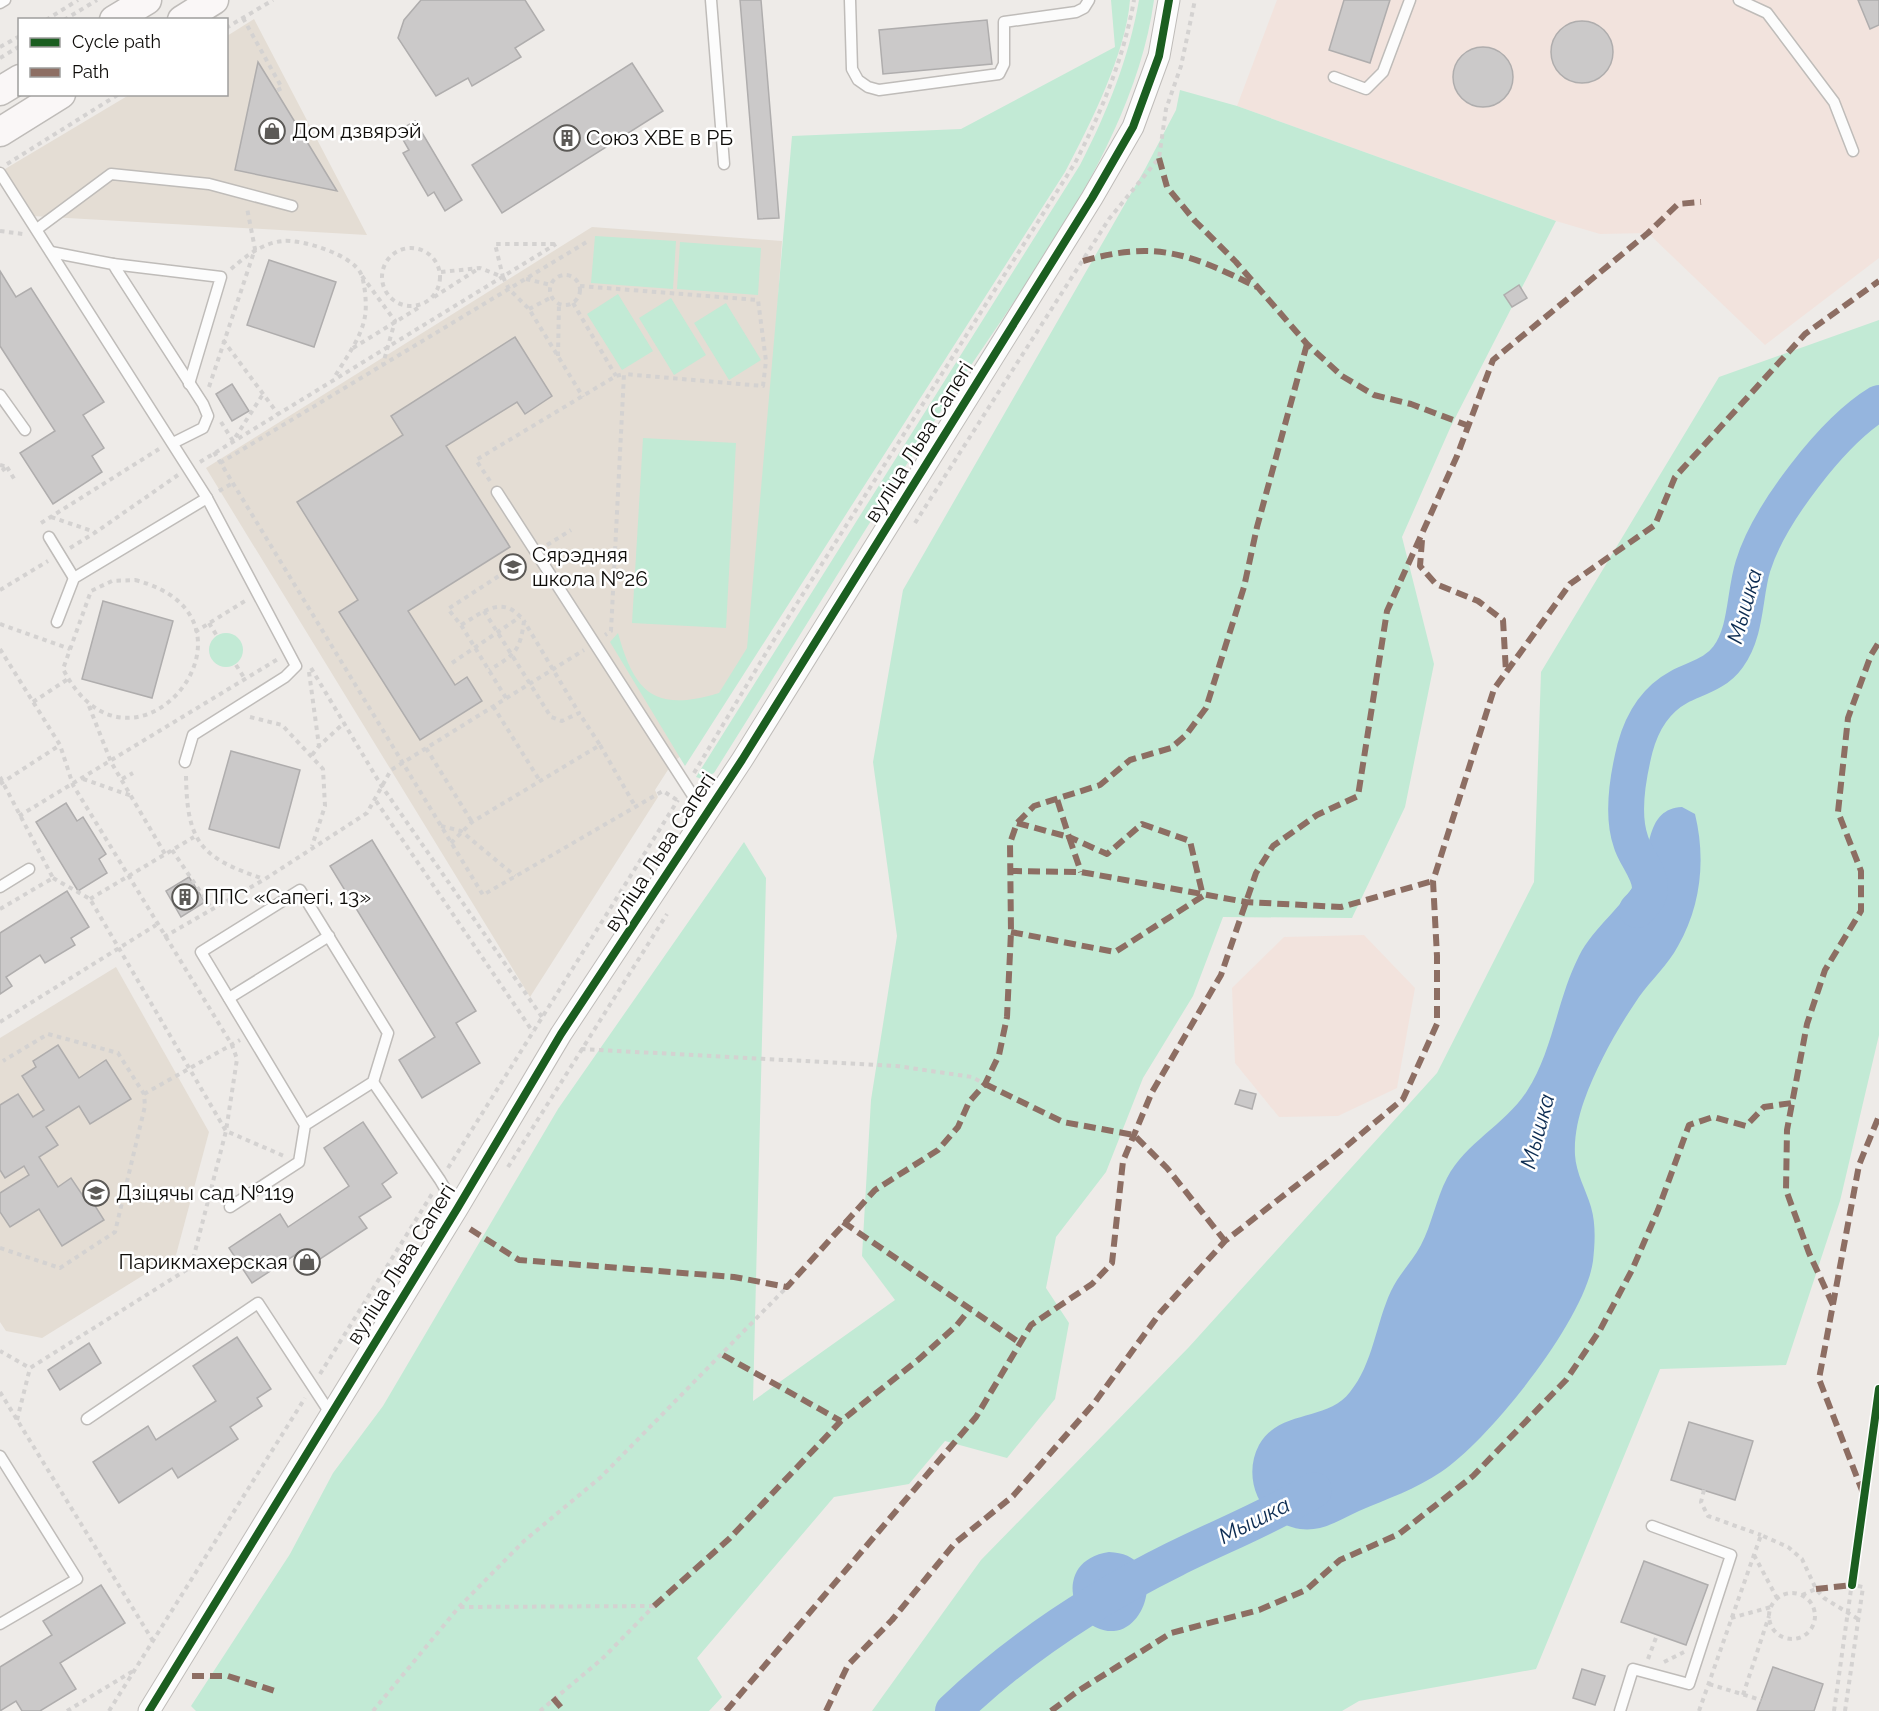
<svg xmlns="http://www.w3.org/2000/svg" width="1879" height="1711" font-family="Raleway,sans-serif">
  <rect width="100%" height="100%" fill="#eeebe8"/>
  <g fill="#e4ddd4">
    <path d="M254,19L367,235L32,216L5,169L129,95L226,94L227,36Z"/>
    <path d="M592,227L782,241L755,644L685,753L673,762L655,790L658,797L530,997L206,468Z"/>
    <path d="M116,967L209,1132L176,1255L42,1338L6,1331L0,1322V1038Z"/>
  </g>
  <g fill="#f2e3dd">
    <path d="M1277,0H1879V258L1765,345L1648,233L1600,234L1556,221L1237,106Z"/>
    <path d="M1364,935L1415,988L1397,1088L1338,1116L1279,1117L1235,1063L1232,988L1284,937Z"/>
  </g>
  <g fill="#c2ead5">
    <path d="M1111,0H1130C1126,53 1090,125 1065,172L685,766L610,642L618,633C635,695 656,712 719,693L747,648L792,136L961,129L1115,47Z"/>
    <path d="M1139,0H1154C1134,145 1026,280 948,400C868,523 792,649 714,773L702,779L696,777L1080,165C1107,113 1129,58 1139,0Z"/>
    <path d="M1180,90L1237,106L1556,221L1451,426L1402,537L1434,664L1405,807L1352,918L1223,917L1193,996L1143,1078L1106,1172L1056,1237L1046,1288L1069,1323L1055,1399L1007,1458L945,1441L909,1484L834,1497L697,1658L722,1697L709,1711H196L191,1706L290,1554L333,1473L383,1406L558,1109L744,842L766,878L753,1401L895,1300L862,1256L871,1100L897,936L873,762L903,590L1145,169L1176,110Z"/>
    <path d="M595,236L676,241L673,289L591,283Z"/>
    <path d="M680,242L761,248L758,295L677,289Z"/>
    <path d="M618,294L653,351L622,370L587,314Z"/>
    <path d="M671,298L706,355L674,375L639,318Z"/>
    <path d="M726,303L761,360L729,380L694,323Z"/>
    <path d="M1879,320V1035L1840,1201L1786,1365L1660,1369L1536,1669L1359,1701L1342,1711H872L981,1560L1189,1347L1437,1073L1534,882L1541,672L1719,377Z"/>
    <path d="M643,438L736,443L726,628L632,623Z"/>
    <circle cx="226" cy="650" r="17"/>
  </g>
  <g fill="#95b5de">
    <path d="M1682,807L1695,814C1706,859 1701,906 1678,946C1668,965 1651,980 1639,997C1617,1029 1597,1065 1584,1101C1578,1118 1574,1137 1575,1155C1576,1173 1586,1190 1591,1207C1596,1224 1595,1243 1593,1261C1585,1320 1490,1439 1441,1472C1416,1489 1387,1499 1359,1511C1339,1520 1323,1532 1300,1529C1261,1523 1241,1479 1259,1445C1279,1409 1327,1422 1350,1392C1373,1364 1376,1323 1391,1291C1399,1274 1412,1262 1421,1245C1432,1224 1436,1199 1447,1178C1466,1142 1505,1125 1527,1091C1553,1051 1557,999 1579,956C1594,926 1624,907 1639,876C1652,850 1645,809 1682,807Z"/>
    <path d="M1109,1552C1167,1554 1150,1628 1114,1631C1072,1634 1049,1561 1109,1552Z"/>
  </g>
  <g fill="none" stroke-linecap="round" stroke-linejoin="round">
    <g stroke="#95b5de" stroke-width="36">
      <path d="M1637,910C1643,904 1650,897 1650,888C1650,872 1635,856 1631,842C1621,814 1628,776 1635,748C1642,722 1655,700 1679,687C1696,678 1716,674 1728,657C1747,631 1744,595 1753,566C1769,514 1833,431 1879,403"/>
      <path d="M953,1711C1019,1648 1094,1599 1175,1559C1221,1536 1270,1517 1314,1490"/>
    </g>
  </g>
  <g fill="#cbc9c9" stroke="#afadad" stroke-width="1.5">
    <path d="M525,0L544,30L515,48L521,57L472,86L468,78L436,96L398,38L404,20L421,0Z"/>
    <path d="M740,0H761L779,218L758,219Z"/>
    <path d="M1344,0H1390L1370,63L1329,50Z"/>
    <path d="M1858,0H1879V25L1870,29Z"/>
    <path d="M987,20L992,64L883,74L879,30Z"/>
    <circle cx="1582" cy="52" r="31"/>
    <circle cx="1483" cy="77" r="30"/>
    <path d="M258,62L276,91L337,191L235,170Z"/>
    <path d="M632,63L663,111L502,213L472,165Z"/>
    <path d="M415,121L462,200L445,211L434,192L428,196L403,153L409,150L398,131Z"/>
    <path d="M269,260L336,282L314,347L247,325Z"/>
    <path d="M0,271L16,297L31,288L104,402L83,415L104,448L92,456L102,472L53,504L20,453L55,431L0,346Z"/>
    <path d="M1519,285L1527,298L1512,307L1504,295Z"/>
    <path d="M515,337L552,396L525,414L517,402L446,446L510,547L408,611L455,685L467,677L482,701L420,740L339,612L358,600L297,502L403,435L391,416Z"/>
    <path d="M232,384L249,411L232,421L216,394Z"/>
    <path d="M103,601L173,621L152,698L82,679Z"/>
    <path d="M231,751L300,770L279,848L209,829Z"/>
    <path d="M66,803L77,821L83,817L106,854L99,859L107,873L78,891L36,822Z"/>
    <path d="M372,840L476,1011L456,1023L480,1063L422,1098L399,1060L435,1037L330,866Z"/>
    <path d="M189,877L205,902L181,917L166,891Z"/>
    <path d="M67,891L89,927L71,938L75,945L45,963L40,955L6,977L12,986L0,994V933Z"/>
    <path d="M58,1045L79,1078L106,1060L131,1099L90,1124L79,1106L46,1127L58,1145L39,1157L58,1187L71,1178L83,1196L87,1193L104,1220L62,1246L39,1209L10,1227L0,1212V1193L29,1175L24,1166L5,1178L0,1170V1105L18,1094L33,1117L44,1110L22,1076L36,1067L33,1061Z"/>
    <path d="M1240,1090L1256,1094L1252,1109L1235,1104Z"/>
    <path d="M363,1122L397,1173L382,1184L391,1197L359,1217L367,1228L311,1265L301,1251L252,1283L229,1248L280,1214L288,1227L349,1186L324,1148Z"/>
    <path d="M237,1337L271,1389L257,1398L262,1406L230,1427L238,1439L178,1478L172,1468L119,1503L93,1462L148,1426L156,1440L216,1401L193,1366Z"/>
    <path d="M89,1343L101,1363L60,1390L48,1370Z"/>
    <path d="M1689,1422L1753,1441L1735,1500L1671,1480Z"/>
    <path d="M1644,1561L1708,1585L1686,1645L1621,1622Z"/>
    <path d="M101,1585L125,1623L60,1663L76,1689L40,1711H22L16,1701L0,1711V1667L52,1635L43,1621Z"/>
    <path d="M1773,1667L1823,1684L1814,1711H1757Z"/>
    <path d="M1582,1669L1605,1676L1595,1705L1573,1698Z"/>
  </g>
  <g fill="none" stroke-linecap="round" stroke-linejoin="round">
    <g stroke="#bfbcb9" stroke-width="13">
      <g id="service">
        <path d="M711,0L724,164"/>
        <path d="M850,0L852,69L858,80L868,87L879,90L999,74L1004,64V22L1076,12L1084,8L1089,0"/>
        <path d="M1739,0L1767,13L1834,102L1853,151"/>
        <path d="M0,3L5,0"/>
        <path d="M1334,77L1366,89L1383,72L1410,0"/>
        <path d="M0,173L207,498L74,578L57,622"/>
        <path d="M37,229L111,174L209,184L292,206"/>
        <path d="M51,252L113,264L116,269L203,404L208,416L203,428L173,443"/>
        <path d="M113,264L221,277L189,384"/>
        <path d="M0,395L25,430"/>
        <path d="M497,492L706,816"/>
        <path d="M49,537L74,578"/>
        <path d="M185,762L193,735L285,677L296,666L207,498"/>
        <path d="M0,887L29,869"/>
        <path d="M229,998L329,936"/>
        <path d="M373,1082L440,1180L457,1209"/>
        <path d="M230,1207L299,1162L305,1125L373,1082L388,1033L300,890L201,952L305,1125"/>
        <path d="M87,1419L258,1303L330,1413"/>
        <path d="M0,1456L77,1579L0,1624"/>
        <path d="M1620,1711L1633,1669L1689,1684L1731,1555L1652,1526"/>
      </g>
    </g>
    <g stroke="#bfbcb9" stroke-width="23">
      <path id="minor" d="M149,1711L457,1209L561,1034L742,760L1092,198L1133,127L1159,56L1169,0"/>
    </g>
    <g stroke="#bfbcb9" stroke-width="31">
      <g id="secondary">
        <path d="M114,20L147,0"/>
        <path d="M182,20L214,0"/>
        <path d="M0,91L20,79"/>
        <path d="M0,132L61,94"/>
      </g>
    </g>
    <g stroke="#d4d2d1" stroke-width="4" stroke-dasharray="4.5 4.5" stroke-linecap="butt">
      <path d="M243,18L282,88L276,91"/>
      <path d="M46,20L78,0"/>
      <path d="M64,20L97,0"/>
      <path d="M226,28L273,0"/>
      <path d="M0,47L20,36"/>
      <path d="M0,58L20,46"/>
      <path d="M7,164L119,94"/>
      <path d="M0,231L23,234"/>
      <circle cx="411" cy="277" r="29"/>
      <path d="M231,269C246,256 262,243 283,241C302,239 353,255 361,274C365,283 367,306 365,316C362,337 345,359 334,378"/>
      <path d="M441,272L480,268L503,277L495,244H555"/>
      <circle cx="565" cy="290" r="15"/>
      <path d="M362,276L395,321L383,364"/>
      <path d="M503,277L509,289L529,309L583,397"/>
      <path d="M526,279L551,285"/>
      <path d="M580,286L758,300L766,361L763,386L624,374"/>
      <path d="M434,297L478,269"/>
      <path d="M573,303L616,376"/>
      <path d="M529,309L552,297"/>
      <path d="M223,340L278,414"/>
      <path d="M353,348L418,308"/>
      <path d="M558,356L559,304"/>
      <path d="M209,387L255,249L247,208"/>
      <path d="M221,422L233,441L263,394"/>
      <path d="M214,452L483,895L663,791L677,800"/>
      <path d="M200,462L556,244"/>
      <path d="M220,463L590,240"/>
      <path d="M0,465L7,467L0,472"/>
      <path d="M7,467L16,482"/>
      <path d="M490,481L476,460L616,376L624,374L611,631L605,635"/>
      <path d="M219,491L233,483"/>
      <path d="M51,517L95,532"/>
      <path d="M41,523L159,449"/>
      <path d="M915,523L1109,219L1159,158L1166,109L1181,66L1195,0"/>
      <path d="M547,545L571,530"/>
      <path d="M70,548L96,532L178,475"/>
      <path d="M135,580C283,618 133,805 63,669L91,591L112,581Z"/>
      <path d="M0,590L48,561"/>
      <path d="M484,611L551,717L562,721L579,713L524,621"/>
      <path d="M209,623L217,636"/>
      <path d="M0,624L70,649"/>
      <path d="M461,625C485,611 503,594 524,621C520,651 515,655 489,670"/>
      <path d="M195,632L245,601"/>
      <path d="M0,649L60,745L73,785L232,1045L237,1059L226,1131L191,1267L30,1368L0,1351"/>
      <path d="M452,663L520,617"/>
      <path d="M236,665L245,679"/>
      <path d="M311,668L381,785L542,1017"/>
      <path d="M309,672L319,746"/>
      <path d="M506,698L461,625L448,609L525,559"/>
      <path d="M33,702L68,679"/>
      <path d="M89,706L111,762L165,854"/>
      <path d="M493,706L540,781"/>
      <path d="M250,717L282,725L323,769L325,806L312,846"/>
      <path d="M600,745L635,806"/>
      <path d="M426,748L472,822"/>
      <path d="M312,755L319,746L344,723"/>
      <path d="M694,773L772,643L1075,163C1102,111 1124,57 1134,0"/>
      <path d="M186,776C187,843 201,858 264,879"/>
      <path d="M0,777L53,878L0,909"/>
      <path d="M83,779L132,796"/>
      <path d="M122,779L133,773"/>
      <path d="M0,784L60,745"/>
      <path d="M376,801L533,1032"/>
      <path d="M19,816L278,659"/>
      <path d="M441,826L461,831L515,876"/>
      <path d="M451,843L472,822L600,745L579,713"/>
      <path d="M172,850L212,909"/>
      <path d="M53,878L90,899L226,1131L284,1156"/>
      <path d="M90,899L194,837"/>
      <path d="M164,937L265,879L367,813L391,770L584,650"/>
      <path d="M0,1022L156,925"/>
      <path d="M581,1049L897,1066L972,1077L985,1084"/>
      <path d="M144,1094L240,1040"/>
      <path d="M508,1167L667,914"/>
      <path d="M448,1168L678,800"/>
      <path d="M0,1248L60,1268L115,1232L145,1106L144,1094L118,1053L48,1034L3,1061"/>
      <path d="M320,1374L432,1194"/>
      <path d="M0,1392L153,1641"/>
      <path d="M17,1420L30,1368"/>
      <path d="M1704,1490L1701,1502L1708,1516L1761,1535"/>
      <path d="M1754,1555L1777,1598"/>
      <circle cx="1792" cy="1616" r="23"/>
      <path d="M1802,1595L1816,1589"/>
      <path d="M460,1607L654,1606"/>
      <path d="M1731,1618L1771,1607"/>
      <path d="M1648,1659L1657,1635"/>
      <path d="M1664,1662L1684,1652"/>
      <path d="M1709,1684L1761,1700"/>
      <path d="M1743,1695L1769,1616"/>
      <path d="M67,1711L133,1671"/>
      <path d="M109,1711L305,1398"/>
      <path d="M373,1711L459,1607L524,1541L601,1477L787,1287"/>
      <path d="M540,1711L602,1659L654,1606"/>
      <path d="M1699,1711L1761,1535L1788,1547L1802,1559L1816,1589L1824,1598L1858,1619"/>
      <path d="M1834,1711L1879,1389"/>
      <path d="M1845,1711L1863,1587L1852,1585"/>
    </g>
    <use href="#service" stroke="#fcfcfc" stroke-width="10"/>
    <use href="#minor" stroke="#fcfcfc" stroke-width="21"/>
    <use href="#secondary" stroke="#faf7f7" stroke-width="28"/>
    <g stroke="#8d6e63" stroke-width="6" stroke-dasharray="12 6" stroke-linecap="butt">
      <path d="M1159,158L1167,187L1195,221L1236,262L1307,344L1342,376L1374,395L1411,404L1469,426"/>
      <path d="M1083,261C1157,240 1190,254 1257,287"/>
      <path d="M1422,540L1420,566L1436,584L1478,601L1503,620L1506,672"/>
      <path d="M1017,823L1069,837L1081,872"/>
      <path d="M1010,871L1081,872L1246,902L1341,907L1433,881"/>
      <path d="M1011,932L1115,952L1203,896L1190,841L1142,824L1107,854L1069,837L1057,799"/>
      <path d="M985,1084L1063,1122L1134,1135L1167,1168L1225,1241"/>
      <path d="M843,1222L1020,1343"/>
      <path d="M470,1229L519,1260L734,1277L787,1287L875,1190L938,1150L958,1127L969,1102L985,1084L999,1055L1007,1017L1011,932L1010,843L1017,823L1034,806L1100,785L1130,760L1171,748L1186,735L1206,708L1244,587L1257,527L1307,344"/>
      <path d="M1833,1305L1809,1253L1786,1190L1787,1130L1807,1024L1825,970L1861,911V871L1838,812L1848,718L1871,655L1879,642"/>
      <path d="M723,1355L841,1421"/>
      <path d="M1863,1493L1819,1379L1859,1165L1879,1116"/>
      <path d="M1816,1589L1852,1585"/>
      <path d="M654,1606L730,1538L841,1421L918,1360L957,1325L970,1309"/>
      <path d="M192,1676H228L278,1692"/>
      <path d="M553,1698L564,1711"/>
      <path d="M726,1711L976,1417L1031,1325L1092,1284L1112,1263L1123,1161L1152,1092L1221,975L1256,873L1273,846L1317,815L1358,796L1387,611L1457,456L1493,360L1648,233L1678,204L1701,202"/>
      <path d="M826,1711L848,1665L892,1620L955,1543L1013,1496L1095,1402L1160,1313L1225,1241L1337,1154L1403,1099L1437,1024V956L1433,881L1494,689L1570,584L1655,525L1675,477L1805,334L1879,281"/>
      <path d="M1051,1711L1078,1691L1171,1633L1259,1610L1306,1590L1340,1560L1399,1534L1473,1476L1566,1380L1600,1330L1632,1270L1658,1210L1689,1125L1713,1117L1746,1126L1764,1107L1792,1103"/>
    </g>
    <g stroke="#fff" stroke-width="11">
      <g id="cycleway">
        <path d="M1852,1585L1879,1389"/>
        <path d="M149,1711L457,1209L561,1034L742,760L1092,198L1133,127L1159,56L1169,0"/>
      </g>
    </g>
    <use href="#cycleway" stroke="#1b5e20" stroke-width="8"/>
  </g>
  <defs>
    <g id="shop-ring" transform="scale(1.35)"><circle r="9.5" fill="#fff" stroke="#5c5a57" stroke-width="1.5"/><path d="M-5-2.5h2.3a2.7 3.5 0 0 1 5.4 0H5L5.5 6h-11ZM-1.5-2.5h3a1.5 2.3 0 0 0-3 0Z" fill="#5c5a57"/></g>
    <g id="building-ring" transform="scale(1.35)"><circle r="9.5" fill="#fff" stroke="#5c5a57" stroke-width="1.5"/><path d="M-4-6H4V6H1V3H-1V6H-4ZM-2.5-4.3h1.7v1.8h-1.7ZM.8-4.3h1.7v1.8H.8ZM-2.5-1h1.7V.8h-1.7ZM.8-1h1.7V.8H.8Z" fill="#5c5a57"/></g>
    <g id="school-ring" transform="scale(1.35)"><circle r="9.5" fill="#fff" stroke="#5c5a57" stroke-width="1.5"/><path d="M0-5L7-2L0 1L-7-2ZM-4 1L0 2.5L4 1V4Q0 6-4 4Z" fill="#5c5a57"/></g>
  </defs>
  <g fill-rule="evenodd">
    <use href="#shop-ring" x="272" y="131"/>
    <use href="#building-ring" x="567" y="138"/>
    <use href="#school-ring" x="513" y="567"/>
    <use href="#building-ring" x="185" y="897"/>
    <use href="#school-ring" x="96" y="1193"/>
    <use href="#shop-ring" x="307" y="1262"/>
  </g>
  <g text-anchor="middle" stroke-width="5" stroke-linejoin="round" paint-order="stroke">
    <g font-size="21" fill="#0e0c09" stroke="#fff" text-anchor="start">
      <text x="292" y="138">Дом дзвярэй</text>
      <text x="586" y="145">Союз ХВЕ в РБ</text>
      <text x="532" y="562">Сярэдняя<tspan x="532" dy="24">школа №26</tspan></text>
      <text x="204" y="904">ППС «Сапегі, 13»</text>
      <text x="116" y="1200">Дзіцячы сад №119</text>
      <text x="288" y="1269" text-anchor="end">Парикмахерская</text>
    </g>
    <g font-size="21" fill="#0e0c09" stroke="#fff">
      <text transform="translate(919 442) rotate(-58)" y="7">вуліца Льва Сапегі</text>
      <text transform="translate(660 852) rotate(-57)" y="7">вуліца Льва Сапегі</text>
      <text transform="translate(401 1264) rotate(-58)" y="7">вуліца Льва Сапегі</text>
    </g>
    <g font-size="22" font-style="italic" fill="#0b2b51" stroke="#fff">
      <text transform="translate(1744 606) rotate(-74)" y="8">Мышка</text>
      <text transform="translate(1537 1131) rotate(-75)" y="8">Мышка</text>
      <text transform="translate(1254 1520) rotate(-27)" y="8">Мышка</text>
    </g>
  </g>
  <rect x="18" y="18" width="210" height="78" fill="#ffffff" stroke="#9f9e9d" stroke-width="1.5"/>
  <rect x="30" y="38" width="30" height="9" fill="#1b5e20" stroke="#9f9e9d" stroke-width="1.5"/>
  <text x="72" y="48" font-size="18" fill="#0e0c09">Cycle path</text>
  <rect x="30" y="68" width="30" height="9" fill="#8d6e63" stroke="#9f9e9d" stroke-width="1.5"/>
  <text x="72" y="78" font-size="18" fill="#0e0c09">Path</text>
</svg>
